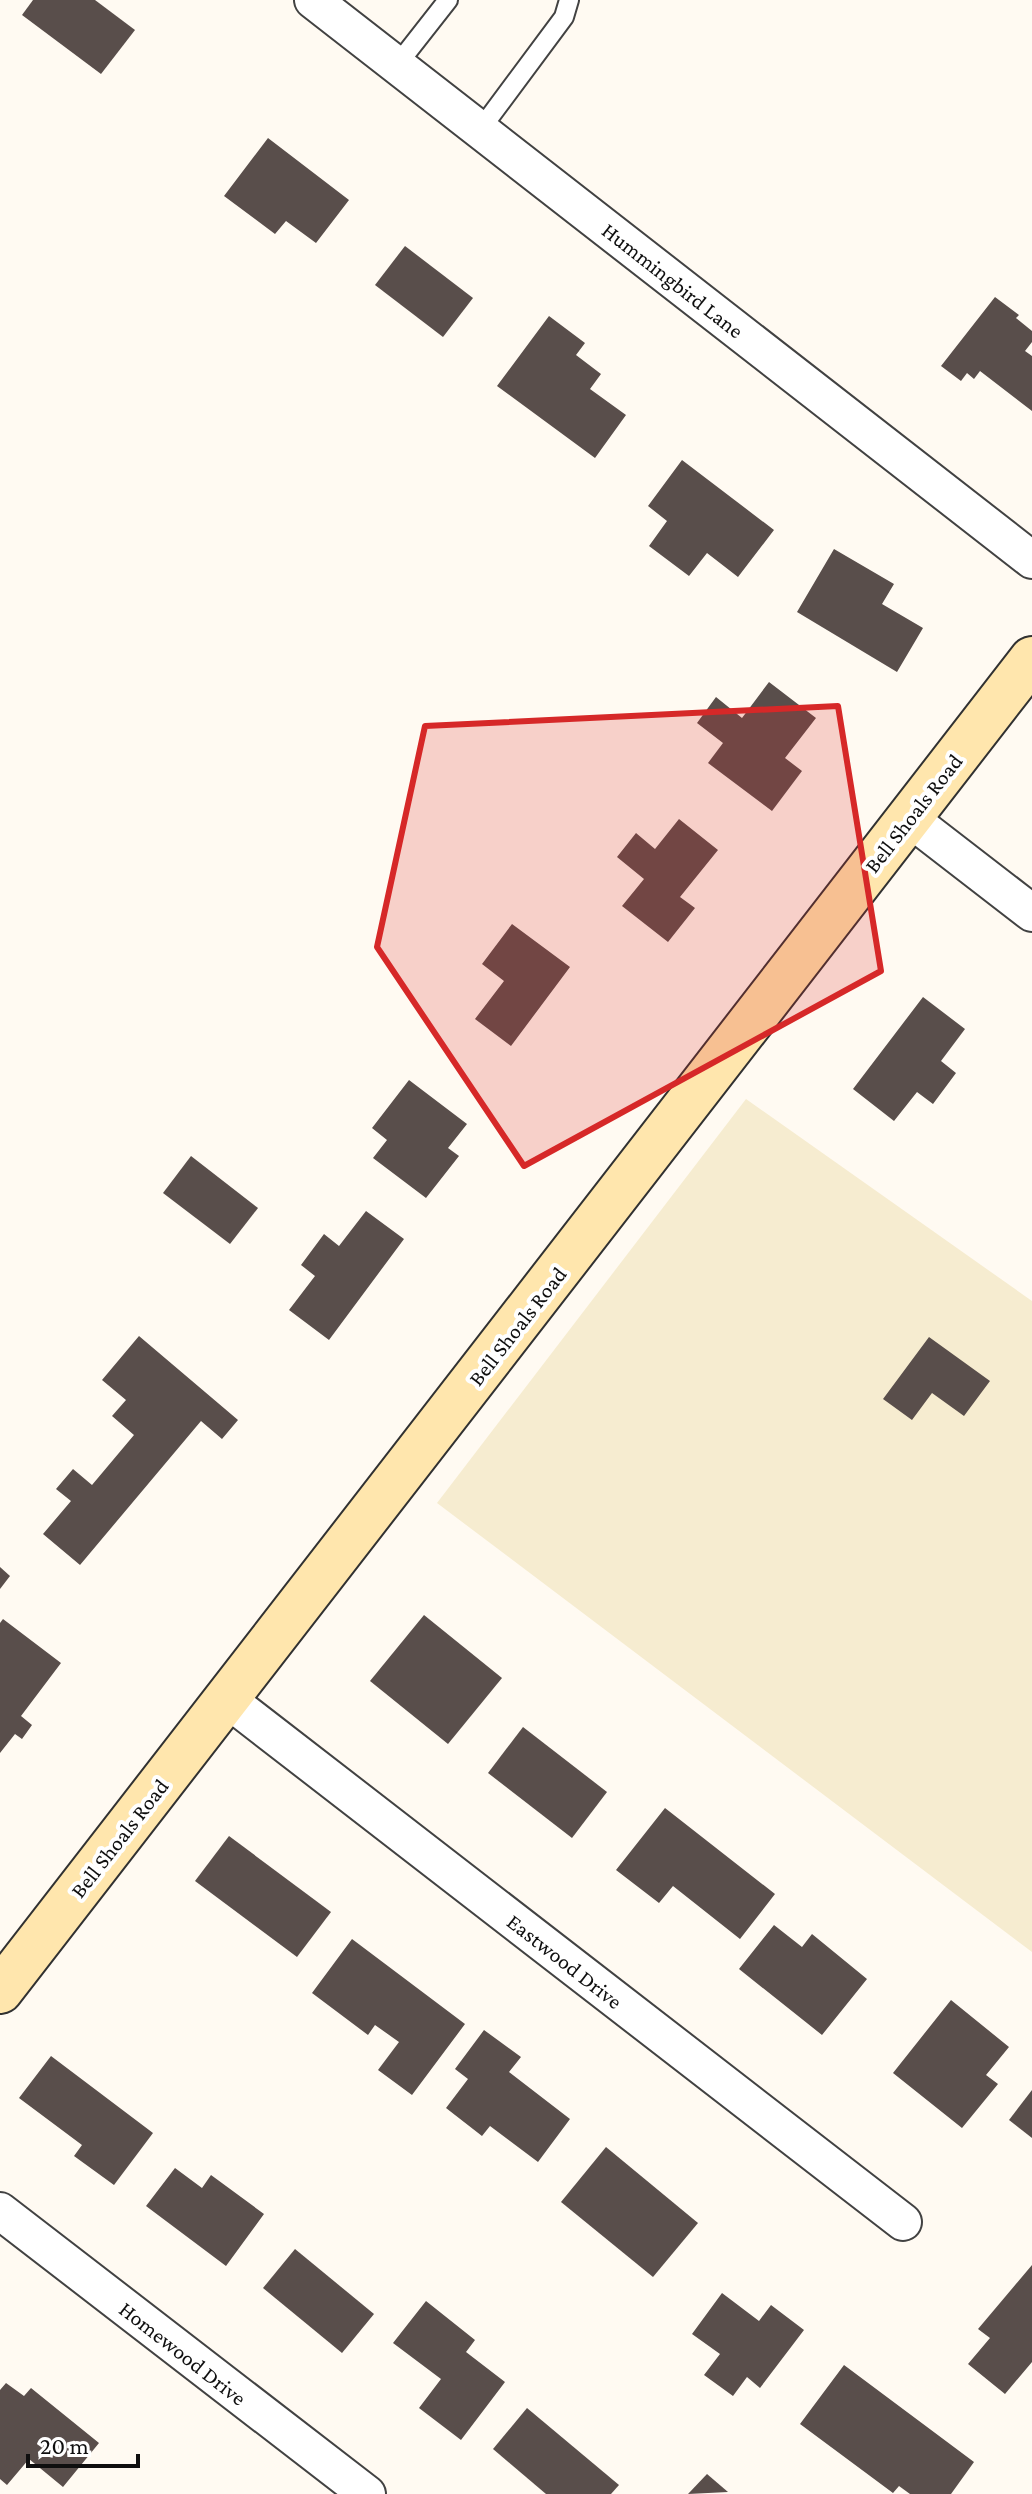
<svg xmlns="http://www.w3.org/2000/svg" width="1032" height="2494" font-family="'Crimson Pro',serif">
  <rect width="100%" height="100%" fill="#fffaf2"/>
  <path fill="#f6ecd0" d="M746,1099L1032,1301V1952L437,1503Z"/>
  <g fill="#594e4b">
    <path d="M33,0H95L135,30L101,74L22,15Z"/>
    <path d="M268,138L349,200L316,243L286,221L275,234L224,196Z"/>
    <path d="M405,246L473,298L443,337L375,285Z"/>
    <path d="M995,297L1019,315L1016,318L1032,331V342L1025,351L1032,356V411L980,371L974,379L967,373L961,381L941,366Z"/>
    <path d="M549,316L585,343L576,355L601,374L590,389L626,415L595,458L497,386Z"/>
    <path d="M682,460L774,530L738,577L707,553L689,576L649,546L667,521L648,506Z"/>
    <path d="M834,549L894,584L882,604L923,628L897,672L797,612Z"/>
    <path d="M769,682L816,718L785,758L802,771L772,811L708,763L723,743L697,723L716,697L742,718Z"/>
    <path d="M679,819L718,850L680,897L695,908L668,942L622,906L644,879L617,857L636,833L655,849Z"/>
    <path d="M512,924L570,967L511,1046L475,1019L504,981L482,964Z"/>
    <path d="M923,997L965,1029L941,1061L956,1073L933,1104L917,1092L894,1121L853,1089Z"/>
    <path d="M409,1080L467,1124L448,1148L459,1156L426,1198L373,1158L387,1140L372,1128Z"/>
    <path d="M191,1156L258,1208L230,1244L163,1193Z"/>
    <path d="M366,1211L404,1239L329,1340L289,1310L315,1276L301,1265L324,1234L339,1246Z"/>
    <path d="M139,1336L238,1420L222,1439L201,1421L80,1565L43,1534L71,1501L56,1489L73,1469L92,1485L134,1435L112,1416L126,1400L102,1380Z"/>
    <path d="M929,1337L990,1381L964,1416L932,1393L912,1420L883,1399Z"/>
    <path d="M0,1567L10,1576L0,1589Z"/>
    <path d="M424,1615L502,1678L448,1744L370,1681Z"/>
    <path d="M3,1619L61,1663L21,1716L32,1725L22,1739L15,1734L0,1753V1623Z"/>
    <path d="M523,1727L607,1792L572,1838L488,1773Z"/>
    <path d="M665,1808L775,1894L740,1939L673,1886L659,1903L616,1870Z"/>
    <path d="M229,1836L331,1912L297,1957L195,1881Z"/>
    <path d="M774,1925L802,1947L812,1934L867,1979L822,2035L739,1969Z"/>
    <path d="M352,1939L465,2024L412,2095L378,2070L399,2042L375,2025L368,2035L312,1993Z"/>
    <path d="M951,2000L1009,2047L986,2075L998,2084L962,2128L893,2073Z"/>
    <path d="M484,2030L521,2057L509,2072L570,2119L538,2162L490,2126L482,2136L446,2108L468,2079L455,2069Z"/>
    <path d="M51,2056L153,2133L114,2185L74,2156L82,2145L19,2098Z"/>
    <path d="M1032,2090V2138L1009,2120Z"/>
    <path d="M606,2147L698,2223L653,2277L561,2202Z"/>
    <path d="M175,2168L202,2188L211,2175L264,2214L226,2266L146,2206Z"/>
    <path d="M295,2249L374,2314L342,2353L263,2288Z"/>
    <path d="M1032,2265V2362L1005,2394L968,2364L990,2338L978,2329Z"/>
    <path d="M722,2293L759,2321L771,2305L804,2330L760,2388L747,2377L733,2396L704,2375L720,2354L692,2334Z"/>
    <path d="M426,2301L475,2340L466,2352L505,2382L461,2440L419,2408L441,2379L393,2343Z"/>
    <path d="M844,2365L974,2462L951,2494H910L899,2486L893,2493L800,2424Z"/>
    <path d="M6,2383L24,2396L31,2388L99,2443L63,2487L29,2459L7,2485L0,2479V2390Z"/>
    <path d="M527,2408L619,2485L611,2494H546L493,2449Z"/>
    <path d="M707,2474L728,2492L688,2494Z"/>
  </g>
  <g fill="none" stroke-linecap="round" stroke-linejoin="round">
    <g stroke="#424242" stroke-width="22">
      <g id="lane">
        <path d="M397,65L448,0"/>
        <path d="M480,130L564,17L569,0"/>
      </g>
    </g>
    <g stroke="#424242" stroke-width="40">
      <g id="street">
        <path d="M313,0L1032,560"/>
        <path d="M909,818L1032,913"/>
        <path d="M227,1699L903,2222"/>
        <path d="M0,2211L367,2494"/>
      </g>
    </g>
    <g stroke="#313131" stroke-width="48">
      <path id="secondary" d="M0,1991L1032,659"/>
    </g>
    <use href="#lane" stroke="#fff" stroke-width="18"/>
    <use href="#street" stroke="#fff" stroke-width="36"/>
    <use href="#secondary" stroke="#ffe6ad" stroke-width="44"/>
  </g>
  <path fill="#d62828" fill-opacity="0.2" stroke="#d62828" stroke-width="6" stroke-linejoin="round" d="M838,706L881,971L524,1166L377,947L425,726Z"/>
  <g text-anchor="middle" stroke-width="8" stroke-linejoin="round" paint-order="stroke">
    <g font-size="22" fill="#0f0f0f" stroke="#fff">
      <text transform="translate(673 280) rotate(38)" y="8">Hummingbird Lane</text>
      <text transform="translate(913 813) rotate(-52)" y="8">Bell Shoals Road</text>
      <text transform="translate(517 1326) rotate(-52)" y="8">Bell Shoals Road</text>
      <text transform="translate(119 1838) rotate(-52)" y="8">Bell Shoals Road</text>
      <text transform="translate(565 1961) rotate(38)" y="8">Eastwood Drive</text>
      <text transform="translate(183 2353) rotate(38)" y="8">Homewood Drive</text>
    </g>
  </g>
  <path d="M28 2454v12h110v-12" fill="none" stroke="#0f0f0f" stroke-width="4"/>
  <text x="40" y="2454" font-size="24" fill="#0f0f0f" stroke="#ffffff" stroke-width="6" paint-order="stroke">20 m</text>
</svg>
